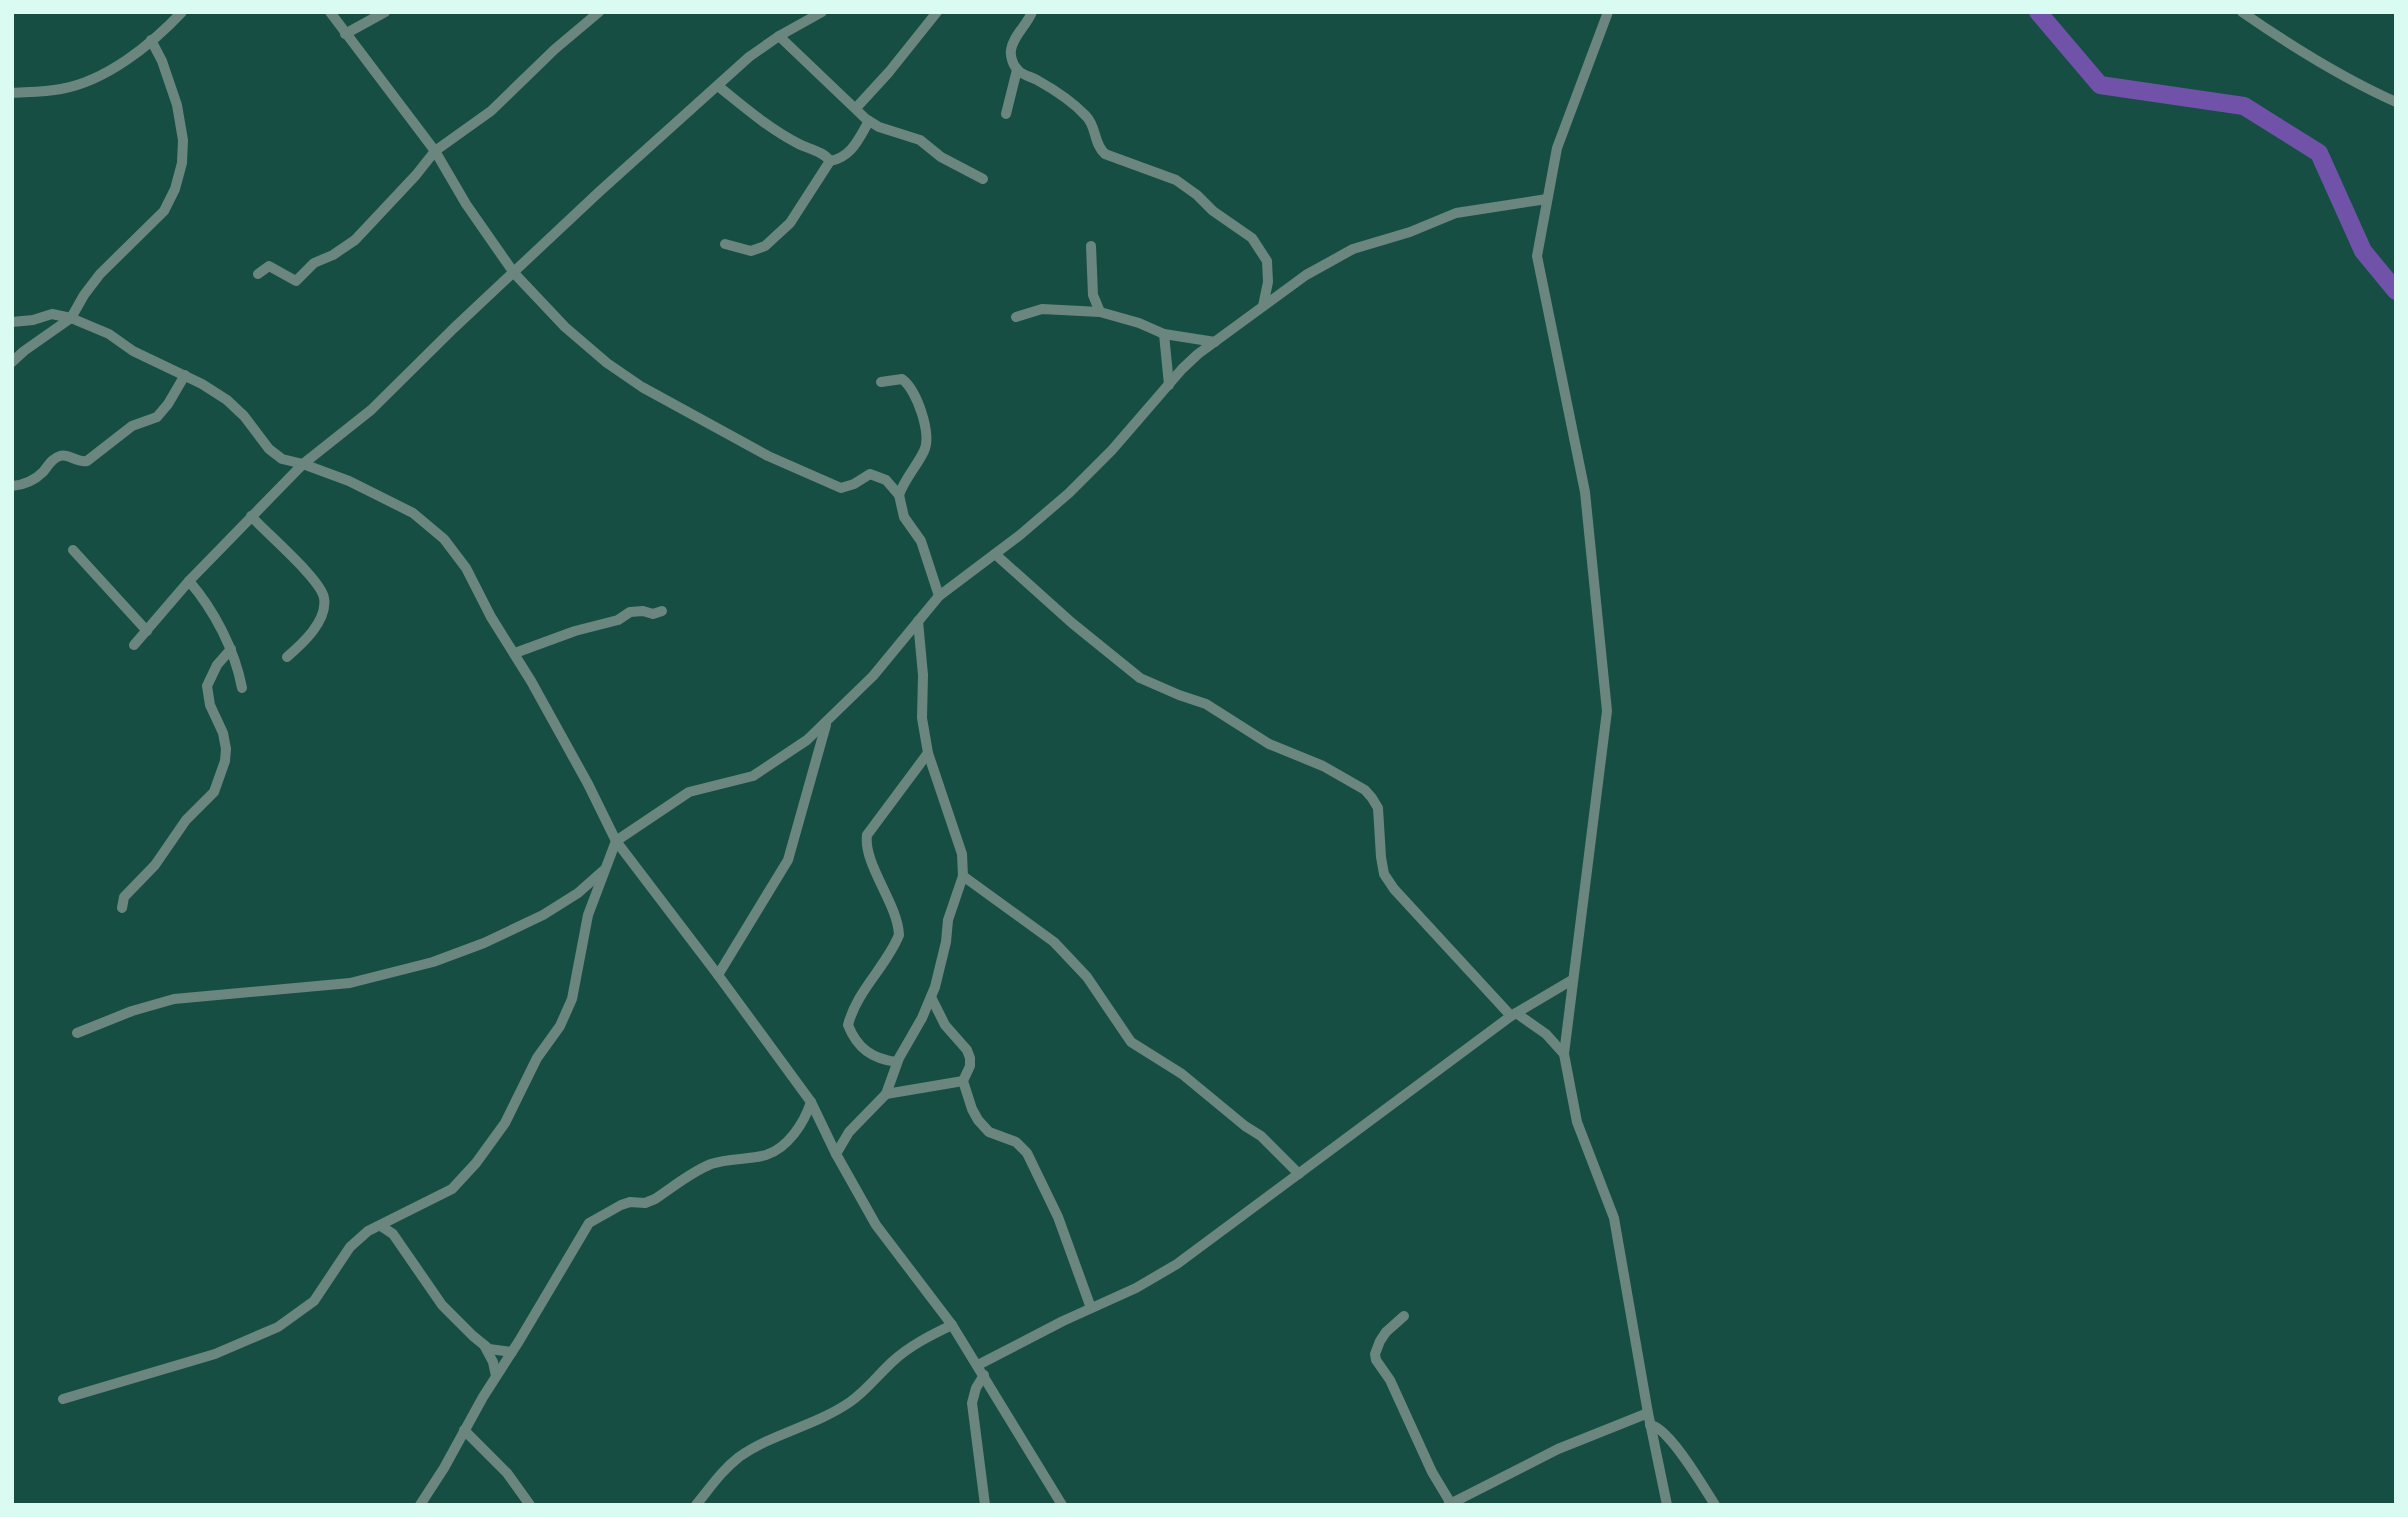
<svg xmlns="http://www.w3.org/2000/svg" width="2408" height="1517" font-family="'Noto Serif',serif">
  <rect width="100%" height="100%" fill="#164e43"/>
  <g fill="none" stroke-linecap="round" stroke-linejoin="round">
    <path stroke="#7053a9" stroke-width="18" d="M2038,12L2100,85L2244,106L2319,153L2363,251L2396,291"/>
    <g stroke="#6a867f" stroke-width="10">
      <path d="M330,12L435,151L466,204L514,273L565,327L607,363L642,387L768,456L841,488L854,484L870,474L886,480L899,495L904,517L921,541L939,596"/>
      <path d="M1032,12C1027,25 1013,36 1011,50C1010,56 1013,66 1018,70C1022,75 1032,77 1037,80C1055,90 1073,102 1086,116C1097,127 1093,143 1105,154L1176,180L1197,195L1213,211L1252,238L1267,261L1268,282L1263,306"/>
      <path d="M1608,12L1557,148L1537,256L1585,492L1607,711L1564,1054L1577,1122L1614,1218L1648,1413L1667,1505"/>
      <path d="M2242,12C2291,46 2342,78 2396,102"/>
      <path d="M345,34L385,12"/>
      <path d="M779,36L866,119L879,127L920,140L941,157L983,179"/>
      <path d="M718,86C743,106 768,128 797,143C808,149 823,151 830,161L790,223L765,246L751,251L725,244"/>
      <path d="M12,93C28,92 45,92 61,89C106,81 151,45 182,12"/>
      <path d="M856,108L889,72L937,12"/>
      <path d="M1006,114L1017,70"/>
      <path d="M830,161C852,157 859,138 869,121"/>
      <path d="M1091,246L1093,295L1100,312"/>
      <path d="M258,274L269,266L296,281L314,263L333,255L355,240L416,175L435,151L491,111L555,49L599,12"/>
      <path d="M1016,317L1042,309L1100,312L1139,323L1164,334L1215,342"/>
      <path d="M12,322L33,320L52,314L71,318L109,334L133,351L202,384L227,400L244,416L269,449L282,459L303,464L349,481L413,513L444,539L466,568L491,617L531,681L588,784L616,841L718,975L811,1102L836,1154L876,1225L952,1325L1062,1505"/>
      <path d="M1164,334L1169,385"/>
      <path d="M12,362L24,351L71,318L84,295L100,274L164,211L175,189L182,163L183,140L177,105L162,61L151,40"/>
      <path d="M881,382L902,379C917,390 932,434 924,451C917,466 905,478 899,495"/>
      <path d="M12,486C24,485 35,480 43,472C48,466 52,458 60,456C69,453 76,463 87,461L132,426L157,417L168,404L185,375"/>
      <path d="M251,516C266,533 321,579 324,598C328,621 302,644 287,657"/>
      <path d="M73,550L147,631"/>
      <path d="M995,554L1072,623L1140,678L1179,695L1206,704L1269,744L1323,766L1365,790L1372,798L1378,808L1381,857L1384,874L1394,889L1511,1016"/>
      <path d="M189,581C214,610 235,650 242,688"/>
      <path d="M134,645L189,581L303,464L371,410L454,328L599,192L749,57L779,36L822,12"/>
      <path d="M515,653L575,631L618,620L630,612L643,611L653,614L662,611"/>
      <path d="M963,876L1054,942L1087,977L1131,1042L1182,1074L1245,1126L1261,1136L1299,1174"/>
      <path d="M122,908L124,897L155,865L186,820L214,792L225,761L226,749L223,733L210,705L207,686L217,665L231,649"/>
      <path d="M718,975L788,860L826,725"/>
      <path d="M931,997L945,1025L967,1050L970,1058V1066L963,1081L972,1109L978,1120L989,1132L1016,1142L1027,1153L1058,1217L1091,1308"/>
      <path d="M1516,1013L1546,1034L1564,1054"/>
      <path d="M77,1033L132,1011L174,999L350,983L433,962L484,943L543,915L578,893L604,870"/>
      <path d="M897,1062C872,1059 857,1048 848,1025C857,990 886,967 899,935C898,904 863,864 867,835L928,753"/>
      <path d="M886,1094L963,1081"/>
      <path d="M836,1154L849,1132L886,1094L899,1058L922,1018L935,987L946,942L948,920L963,876L962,854L928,753L922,718L923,675L918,621"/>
      <path d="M381,1226L393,1234L442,1305L473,1336L489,1349L512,1352"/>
      <path d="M1404,1316L1386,1332L1380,1341L1375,1354L1376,1360L1390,1380L1432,1472L1450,1502"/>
      <path d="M484,1345L493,1362L496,1376"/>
      <path d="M978,1365L1063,1321L1136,1288L1177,1264L1511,1016L1572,980"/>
      <path d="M984,1375L976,1388L972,1403L985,1505"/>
      <path d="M63,1399L215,1354L278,1327L314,1301L350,1247L368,1231L452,1189L476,1163L505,1123L537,1058L560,1026L572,999L588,915L616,841L689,792L753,776L807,740L873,676L939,596L1020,535L1069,493L1112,450L1182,369L1198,354L1306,275L1353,249L1410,232L1456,213L1547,199"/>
      <path d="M1650,1425C1669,1427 1704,1488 1715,1505"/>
      <path d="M464,1430L507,1473L530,1505"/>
      <path d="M420,1505L444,1468L483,1397L519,1341L589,1223L621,1205L630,1202L645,1203L655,1199C673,1187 691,1172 711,1164C729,1158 748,1160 766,1155C788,1148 804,1123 811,1102"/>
      <path d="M696,1505C710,1488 721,1471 739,1457C773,1433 815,1426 850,1402C866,1391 878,1375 892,1362C909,1346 931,1335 952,1325"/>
      <path d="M1448,1505L1558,1449L1648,1413"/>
    </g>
  </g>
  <rect width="2408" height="1517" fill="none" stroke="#d9fbf2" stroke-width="28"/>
</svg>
